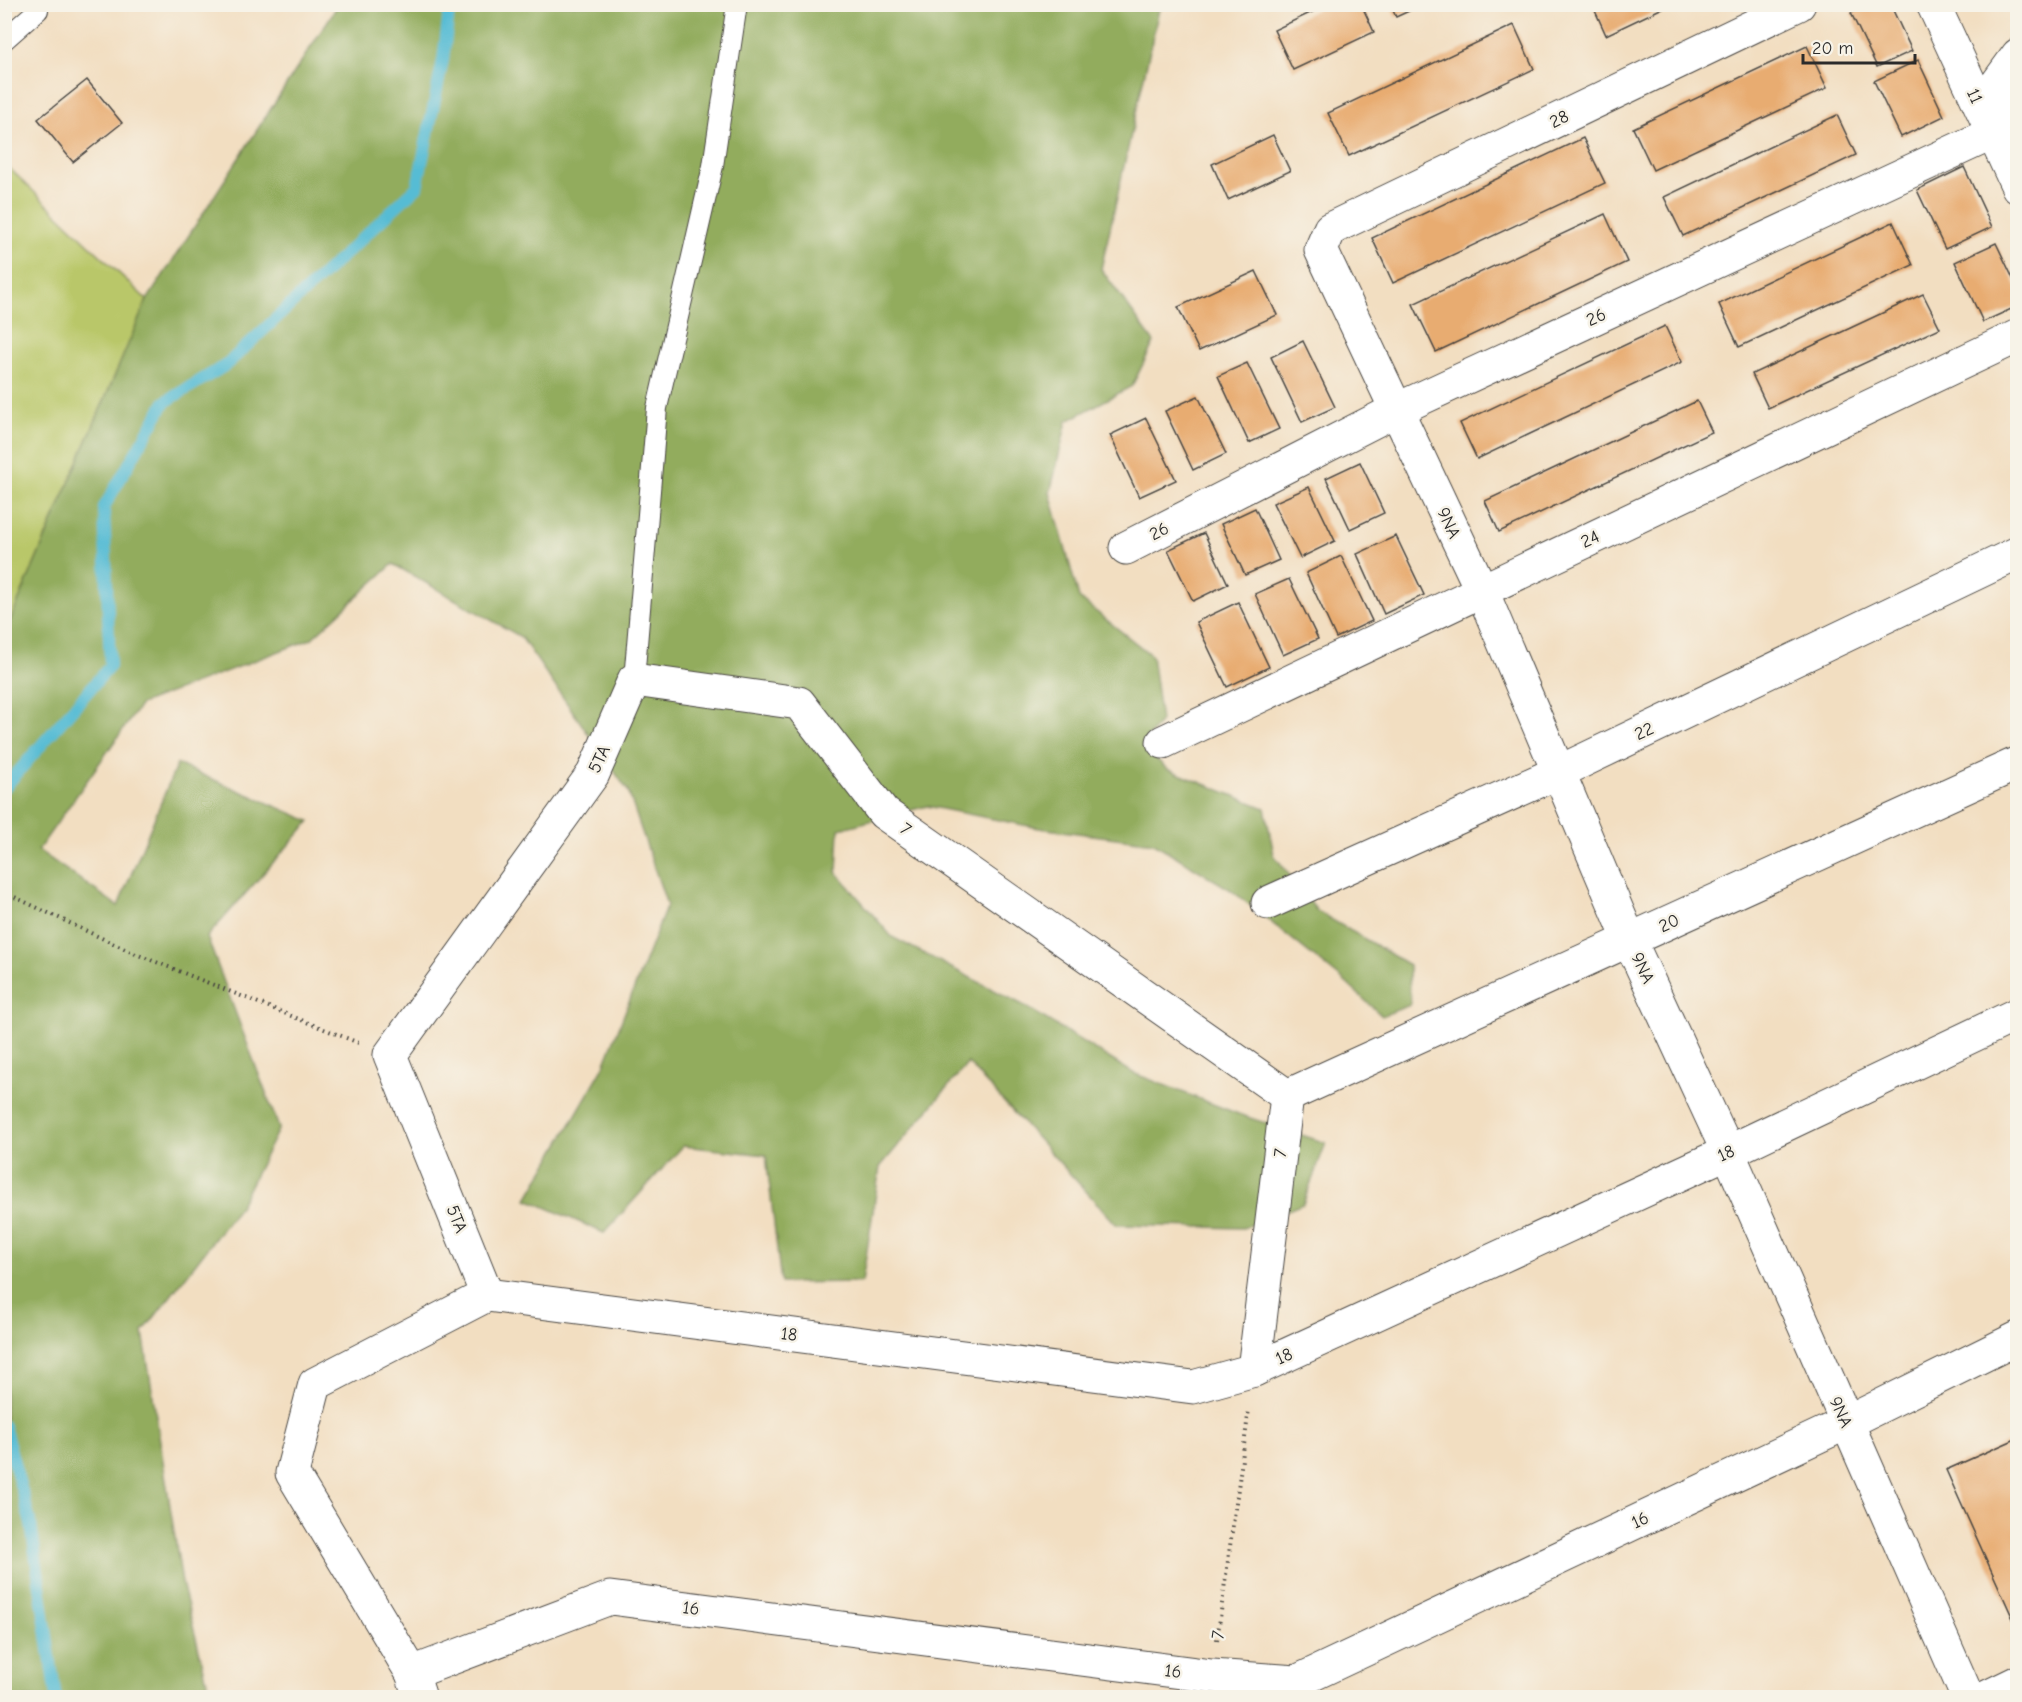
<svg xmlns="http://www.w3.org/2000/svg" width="2022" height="1702" font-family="'Comic Neue',sans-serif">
  <rect width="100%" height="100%" fill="#f7f3e8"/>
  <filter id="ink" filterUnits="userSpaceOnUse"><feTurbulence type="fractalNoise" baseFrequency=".0167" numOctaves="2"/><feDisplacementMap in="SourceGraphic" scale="12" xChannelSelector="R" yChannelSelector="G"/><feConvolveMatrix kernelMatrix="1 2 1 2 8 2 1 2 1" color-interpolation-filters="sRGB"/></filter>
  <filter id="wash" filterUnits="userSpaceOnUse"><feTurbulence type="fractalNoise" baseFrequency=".008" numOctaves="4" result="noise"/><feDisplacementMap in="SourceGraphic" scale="24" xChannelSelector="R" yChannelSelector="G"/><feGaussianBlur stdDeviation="1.35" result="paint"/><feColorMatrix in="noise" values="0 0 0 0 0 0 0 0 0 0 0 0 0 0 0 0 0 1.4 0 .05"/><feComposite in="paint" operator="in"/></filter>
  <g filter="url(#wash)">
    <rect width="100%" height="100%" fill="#f2dec1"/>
    <path fill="#b9c769" stroke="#72794a" stroke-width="1.5" d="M5,164L147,300L5,633Z"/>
    <path fill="#92ac5d" stroke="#5e6c44" stroke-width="1.5" d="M338,5H1160L1101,269L1154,342L1132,386L1067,421L1050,493L1079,598L1152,656L1161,721L1142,745L1167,769L1265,808L1274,855L1317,911L1409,965L1410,1005L1382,1016L1343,980L1231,890L1154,843L1039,828L927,806L839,829L837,873L892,937L1023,1005L1133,1073L1241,1115L1326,1143L1303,1204L1243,1228L1117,1225L968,1063L880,1167L862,1282L781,1283L766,1155L683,1146L604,1233L527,1199L603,1068L667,905L628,791L521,637L393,564L311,639L141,704L38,850L118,906L177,764L310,821L207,937L279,1128L239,1207L143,1332L182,1583L211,1697L5,1698V633L147,300Z"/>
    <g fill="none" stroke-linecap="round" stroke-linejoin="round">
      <g stroke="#56bcd4" stroke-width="12">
        <path d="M4,788L110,666L104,507L165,402L226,365L417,187L443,60L450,4"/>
        <path d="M4,1426L31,1524L56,1698"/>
      </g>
    </g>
    <g id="blocks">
      <g fill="#e8ac71">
        <path d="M1329,4H1361L1374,32L1293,70L1274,30Z"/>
        <path d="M1390,4H1424L1396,17Z"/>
        <path d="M1592,4H1671L1606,35Z"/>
        <path d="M1869,4H1890L1912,51L1877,67L1851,13Z"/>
        <path d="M1514,25L1534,69L1349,156L1328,113Z"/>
        <path d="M1807,46L1827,88L1653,170L1633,128Z"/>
        <path d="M1918,60L1944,116L1901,137L1874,81Z"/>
        <path d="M87,80L122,123L73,162L38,119Z"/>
        <path d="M1837,115L1856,155L1683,236L1664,197Z"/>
        <path d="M1273,135L1290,171L1228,200L1212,164Z"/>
        <path d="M1583,138L1605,183L1393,283L1372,238Z"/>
        <path d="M1964,167L1992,227L1945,249L1917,190Z"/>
        <path d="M1605,214L1627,262L1436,352L1413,304Z"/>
        <path d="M1893,222L1913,265L1739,347L1719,304Z"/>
        <path d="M1996,243L2018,289V306L1983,322L1955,262Z"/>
        <path d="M1256,271L1277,315L1199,351L1178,307Z"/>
        <path d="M1923,294L1940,328L1768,408L1752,374Z"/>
        <path d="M1665,326L1682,362L1477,459L1460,423Z"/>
        <path d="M1303,341L1335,407L1302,422L1271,357Z"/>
        <path d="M1247,363L1279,429L1249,443L1218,376Z"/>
        <path d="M1198,396L1226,454L1193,470L1165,411Z"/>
        <path d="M1697,401L1712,432L1499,532L1485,501Z"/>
        <path d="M1146,418L1176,480L1139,497L1110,435Z"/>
        <path d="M1360,462L1384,513L1350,529L1326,478Z"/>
        <path d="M1309,487L1335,541L1300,558L1273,503Z"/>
        <path d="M1255,508L1279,560L1245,575L1221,524Z"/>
        <path d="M1204,533L1228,584L1193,601L1168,550Z"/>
        <path d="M1396,536L1424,595L1384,614L1357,554Z"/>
        <path d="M1341,556L1372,621L1336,638L1306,573Z"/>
        <path d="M1289,579L1318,639L1283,655L1255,594Z"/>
        <path d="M1238,602L1269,667L1227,687L1196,622Z"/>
        <path d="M2018,1438V1622L2015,1623L1946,1470Z"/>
      </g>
    </g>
  </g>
  <g filter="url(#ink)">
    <use href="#blocks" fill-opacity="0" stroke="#494642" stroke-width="1.5"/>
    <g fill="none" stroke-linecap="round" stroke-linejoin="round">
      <g stroke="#494642" stroke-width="22">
        <g id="lane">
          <path d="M4,40L38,10"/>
          <path d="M634,680L657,408L713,166L737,4"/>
        </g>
      </g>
      <g stroke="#494642" stroke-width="35">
        <g id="street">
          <path d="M1799,4L1330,229L1321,250L1482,591L1630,941L1728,1152L1968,1698"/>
          <path d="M1933,4L2018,187"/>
          <path d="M1993,128L1994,88L2018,55"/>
          <path d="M1126,548L1396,410L1993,133"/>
          <path d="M1163,742L2018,336"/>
          <path d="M1268,903L1559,772L2018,553"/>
          <path d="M1287,1096L2018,763"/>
          <path d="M487,1295L1193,1387L1254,1370L1728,1152L2018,1014"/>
          <path d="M487,1295L390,1055L593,774L634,680L799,703L884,813L1287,1096"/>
          <path d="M1254,1370L1287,1096"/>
          <path d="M412,1673L610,1598L1212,1676L1296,1682L1846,1423L2018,1338"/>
          <path d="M420,1698L412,1673L292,1473L315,1384L487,1295"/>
          <path d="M1985,1698L2018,1682"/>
        </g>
      </g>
      <g stroke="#494642" stroke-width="4" stroke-dasharray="1.5 4.5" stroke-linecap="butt">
        <path d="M4,892L131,952L359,1043"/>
        <path d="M1217,1640L1249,1409"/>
      </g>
      <use href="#lane" stroke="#fff" stroke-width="20"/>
      <use href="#street" stroke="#fff" stroke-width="33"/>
    </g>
  </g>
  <g text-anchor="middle" stroke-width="5" stroke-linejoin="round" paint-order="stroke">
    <g font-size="18" fill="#2b2b2b" stroke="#f7f3e8">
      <text transform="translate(1975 96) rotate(65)" y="6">11</text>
      <text transform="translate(1559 119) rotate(-26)" y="6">28</text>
      <text transform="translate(1596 317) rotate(-25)" y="6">26</text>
      <text transform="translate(1449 523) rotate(65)" y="6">9NA</text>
      <text transform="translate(1159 531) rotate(-27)" y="6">26</text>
      <text transform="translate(1590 539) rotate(-25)" y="6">24</text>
      <text transform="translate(1644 731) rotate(-25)" y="6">22</text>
      <text transform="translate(599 759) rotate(-65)" y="6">5TA</text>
      <text transform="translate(906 829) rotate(35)" y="6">7</text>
      <text transform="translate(1669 923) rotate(-25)" y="6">20</text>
      <text transform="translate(1643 968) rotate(65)" y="6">9NA</text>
      <text transform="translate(1280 1153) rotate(-83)" y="6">7</text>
      <text transform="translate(1726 1153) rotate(-25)" y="6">18</text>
      <text transform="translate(457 1219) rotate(68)" y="6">5TA</text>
      <text transform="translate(789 1334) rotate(7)" y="6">18</text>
      <text transform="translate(1284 1356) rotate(-25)" y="6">18</text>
      <text transform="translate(1841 1412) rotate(66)" y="6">9NA</text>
      <text transform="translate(1640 1520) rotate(-25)" y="6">16</text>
      <text transform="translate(691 1608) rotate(7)" y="6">16</text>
      <text transform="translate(1218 1635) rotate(-82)" y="6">7</text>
      <text transform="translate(1173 1671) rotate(7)" y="6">16</text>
    </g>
  </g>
  <rect width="2022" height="1702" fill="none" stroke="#f7f3e8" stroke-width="24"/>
  <path d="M1803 54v9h112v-9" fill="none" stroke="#2b2b2b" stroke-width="3"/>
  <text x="1812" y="54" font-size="18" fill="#2b2b2b" stroke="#f7f3e8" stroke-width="4.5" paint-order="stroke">20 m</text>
</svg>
